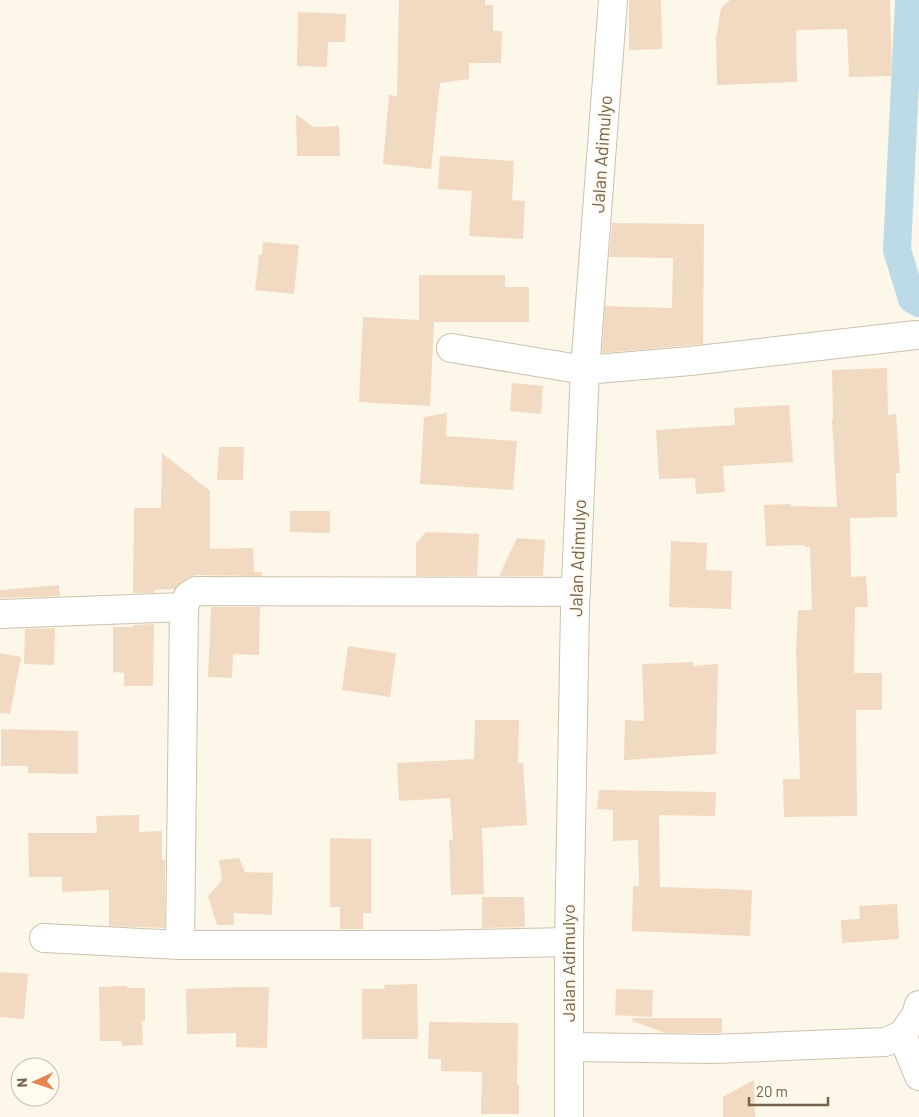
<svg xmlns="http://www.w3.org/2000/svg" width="919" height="1117" font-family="Barlow,sans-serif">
  <rect width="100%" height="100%" fill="#fcf7e9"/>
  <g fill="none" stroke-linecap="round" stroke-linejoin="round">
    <path stroke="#bddbe6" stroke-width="28" d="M909,0L897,250L912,299L919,303"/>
  </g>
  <g fill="#f1dac1">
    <path d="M399,0H485V5H493V31H502L501,63H469V79L440,83L431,169L383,164L389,95L397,96Z"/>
    <path d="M629,0H661L662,49L629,50Z"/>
    <path d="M730,0H890L892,76L849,77L847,29L796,30L797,82L717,85L716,38L721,8Z"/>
    <path d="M298,12L346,14L345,42H328L327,67L297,66Z"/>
    <path d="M296,114L313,127L339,126L340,156H297Z"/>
    <path d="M440,156L514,161L512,200L525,201L523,239L469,236L472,191L438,189Z"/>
    <path d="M612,223L704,224L703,344L602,353L605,306L672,308L673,258L609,257Z"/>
    <path d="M263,242L299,245L294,294L255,290L259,255H262Z"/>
    <path d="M419,275H505V287H529V322H434L430,406L359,402L363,317L419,320Z"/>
    <path d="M887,368L888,415L896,414L900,473H896L897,517L850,518L851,577L866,576L868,607H855L854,673H882V710H856L857,816L784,817L783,779H800L796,650L798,610H812L810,547H805V545L766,546L764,505L791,504V506L837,507L832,419H833L832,370Z"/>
    <path d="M512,383L543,386L541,414L510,411Z"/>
    <path d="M789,405L793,462L723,466L725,492L696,494L695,478L659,479L656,430L735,425L734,408Z"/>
    <path d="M447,413L446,436L517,441L513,490L420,484L424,417Z"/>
    <path d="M219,447H244L243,480H217Z"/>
    <path d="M162,453L210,491V549L253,548L254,572H262V576L196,575L188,578L180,583L175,589L154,590V593H133L134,508H161Z"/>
    <path d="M290,511H330V533L290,532Z"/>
    <path d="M426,532L479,534L477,576H416V543Z"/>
    <path d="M517,538L545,540L543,576H499Z"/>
    <path d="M671,541L707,543L706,570L732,571L731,609L669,607Z"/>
    <path d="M59,585L60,596L0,598V590Z"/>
    <path d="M211,607H260L259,655L233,654L232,678L208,677Z"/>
    <path d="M154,624L153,686H124V673L113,672V627H133V625Z"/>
    <path d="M55,628L54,665L24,664L25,629Z"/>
    <path d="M348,646L396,653L390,697L342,690Z"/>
    <path d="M0,653L21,657L10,714L0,713Z"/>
    <path d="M693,662V666L718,664L716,754L624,760L625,720L644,721L642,664Z"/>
    <path d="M475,720H519L518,763H523L527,825L482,828L484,894L451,895L449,840H453L450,798L399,801L397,763L474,759Z"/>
    <path d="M1,729L78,731V774L28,773V766H1Z"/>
    <path d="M599,790L716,792L715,816L659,815L660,887L752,890L750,936L632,931L633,886H639L638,840L613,841V810L597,809Z"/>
    <path d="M139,815V832L162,831V860H165V928L109,926V890L62,892V877H29L28,833H97L96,816Z"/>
    <path d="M330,838L371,839V913H363V929H340V907H330Z"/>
    <path d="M239,858L245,872L273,873L272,915L234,913V925H217L208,896L222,880L219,860Z"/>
    <path d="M482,897H524L525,927L482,928Z"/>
    <path d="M897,904L899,939L842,943L841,920L860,919L859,906Z"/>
    <path d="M0,972L28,974L24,1019L0,1017Z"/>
    <path d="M417,984L418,1039H362V989H385L384,985Z"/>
    <path d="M127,986V988H145V1021H142L143,1045L122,1046V1041H100L99,987Z"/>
    <path d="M246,987H269L267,1048L236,1047V1033L187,1034L186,989Z"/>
    <path d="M616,989L653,990L652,1017L615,1015Z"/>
    <path d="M633,1018H722V1033H666L632,1021Z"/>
    <path d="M429,1022L518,1023L517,1085H519V1114H481L482,1072L441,1071V1059H428Z"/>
    <path d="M754,1080L755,1117H723V1097Z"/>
  </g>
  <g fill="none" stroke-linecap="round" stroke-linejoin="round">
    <g stroke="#cec0ae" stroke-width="30">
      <g id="minor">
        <path d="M451,348L585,370L690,361L916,335"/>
        <path d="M0,614L184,607"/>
        <path d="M44,938L180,945H427L569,942"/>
        <path d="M180,945L184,607L188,596L196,591L576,592"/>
        <path d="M902,1035L919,1076"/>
        <path d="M570,1047L713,1049L885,1042L902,1035L916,1015L919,1005"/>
      </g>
    </g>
    <g stroke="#cec0ae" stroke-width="30">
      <path id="tertiary" d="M569,1117V942L575,608L585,370L613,0"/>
    </g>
    <use href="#minor" stroke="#fff" stroke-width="28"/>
    <use href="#tertiary" stroke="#fff" stroke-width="28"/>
  </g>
  <g text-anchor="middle" stroke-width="4" stroke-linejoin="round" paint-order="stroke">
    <g font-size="18" fill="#76614c" stroke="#fffbef">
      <text transform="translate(602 154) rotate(-86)" y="6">Jalan Adimulyo</text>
      <text transform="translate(578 558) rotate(-88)" y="6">Jalan Adimulyo</text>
      <text transform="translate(569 963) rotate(-90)" y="6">Jalan Adimulyo</text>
    </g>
  </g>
  <g transform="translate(35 1082) rotate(267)"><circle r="24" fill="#fffbef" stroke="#c8bdae"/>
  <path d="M0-4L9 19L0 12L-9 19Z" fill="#e38551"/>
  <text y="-8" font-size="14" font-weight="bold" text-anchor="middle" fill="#76614c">N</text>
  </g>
  <path d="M749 1097v8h79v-8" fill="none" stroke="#76614c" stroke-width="2.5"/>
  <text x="756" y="1097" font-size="15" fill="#76614c" stroke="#fffbef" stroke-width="4" paint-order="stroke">20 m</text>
</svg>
